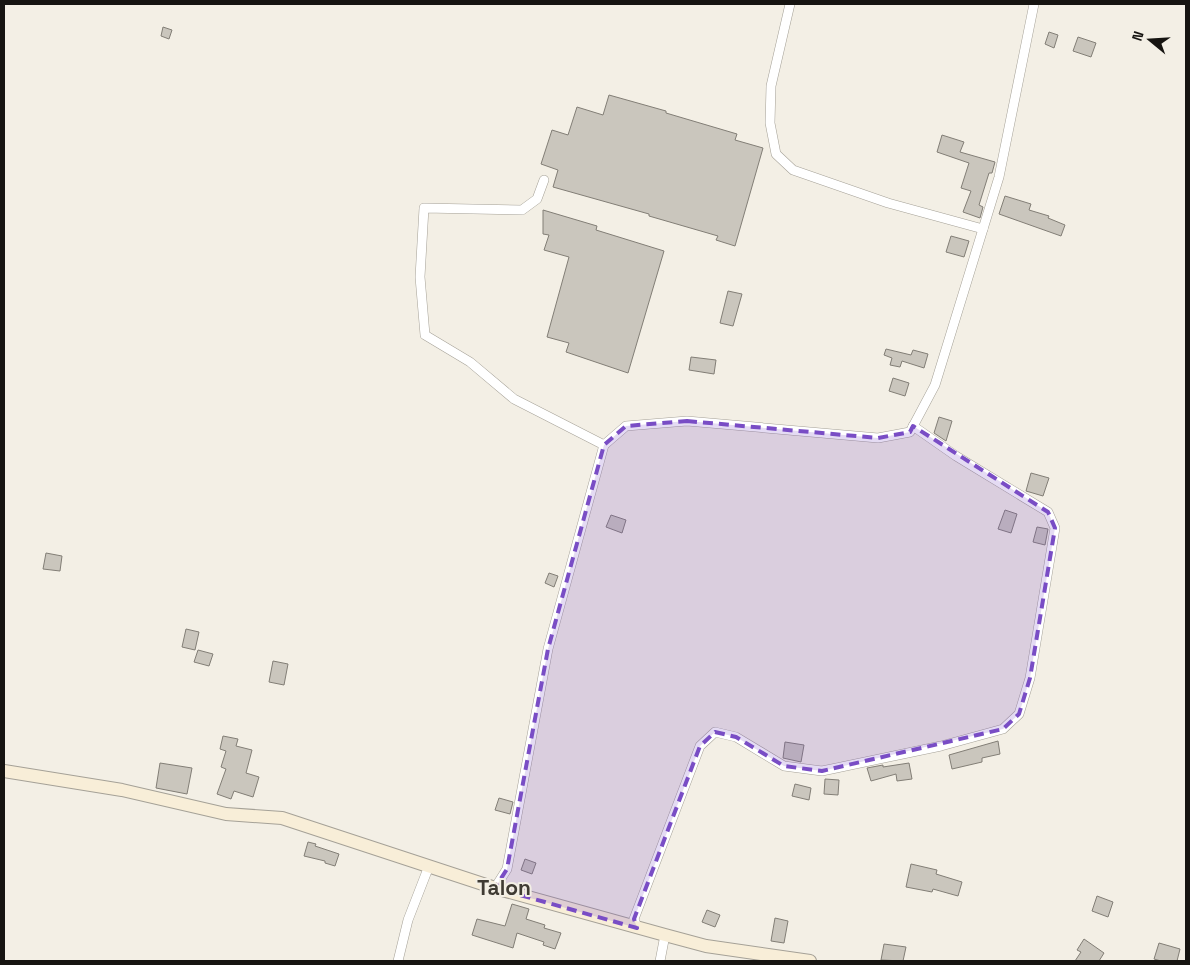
<svg xmlns="http://www.w3.org/2000/svg" width="1190" height="965" font-family="'Space Grotesk',sans-serif">
  <rect width="100%" height="100%" fill="#f3efe5"/>
  <g fill="#cac6bd" stroke="#827e76">
    <path d="M163,27L172,30L169,39L161,36Z"/>
    <path d="M1049,32L1058,35L1054,48L1045,44Z"/>
    <path d="M1078,37L1096,43L1091,57L1073,51Z"/>
    <path d="M609,95L666,111V113L737,134L735,140L763,148L735,246L716,240L718,236L649,216V214L553,187L558,170L541,164L552,130L568,135L577,107L603,115Z"/>
    <path d="M942,135L964,142L960,152L995,162L992,173H989L979,205L983,207L980,218L963,212L971,191L961,188L969,163L937,152Z"/>
    <path d="M1005,196L1031,204L1029,210L1049,216L1048,218L1065,225L1061,236L999,214Z"/>
    <path d="M543,210L597,226L596,230L664,251L628,373L566,352L569,343L547,337L569,257L544,250L549,235L543,234Z"/>
    <path d="M951,236L969,241L964,257L946,252Z"/>
    <path d="M728,291L742,294L733,326L720,323Z"/>
    <path d="M886,349L911,355L913,350L928,354L924,368L902,361L900,367L890,365L892,358L884,355Z"/>
    <path d="M691,357L716,360L714,374L689,370Z"/>
    <path d="M893,378L909,383L905,396L889,391Z"/>
    <path d="M939,417L952,421L946,441L934,433Z"/>
    <path d="M1031,473L1049,478L1043,496L1026,491Z"/>
    <path d="M1005,510L1017,514L1011,533L998,529Z"/>
    <path d="M611,515L626,520L622,533L606,527Z"/>
    <path d="M1037,527L1048,529L1045,545L1033,542Z"/>
    <path d="M46,553L62,556L60,571L43,569Z"/>
    <path d="M549,573L558,576L554,587L545,583Z"/>
    <path d="M186,629L199,632L195,650L182,647Z"/>
    <path d="M198,650L213,654L209,666L194,662Z"/>
    <path d="M273,661L288,664L284,685L269,682Z"/>
    <path d="M223,736L238,739L236,746L252,750L246,773L259,777L253,797L234,791L231,799L217,794L226,769L221,767L226,751L220,749Z"/>
    <path d="M998,741L1000,754L982,758V762L952,769L949,755Z"/>
    <path d="M785,742L804,745L801,762L783,758Z"/>
    <path d="M160,763L192,768L187,794L156,788Z"/>
    <path d="M909,763L912,779L897,781L896,774L871,781L867,768L883,765V767Z"/>
    <path d="M825,779L839,780L838,795L824,794Z"/>
    <path d="M795,784L811,788L809,800L792,796Z"/>
    <path d="M499,798L513,802L510,814L495,810Z"/>
    <path d="M308,842L316,844L315,846L339,854L335,866L325,863V861L304,856Z"/>
    <path d="M525,859L536,863L532,874L521,870Z"/>
    <path d="M911,864L937,870L936,874L962,882L958,896L933,889L932,892L906,887Z"/>
    <path d="M1097,896L1113,902L1108,917L1092,911Z"/>
    <path d="M512,904L529,909L526,919L545,925L544,928L561,933L555,949L543,945L544,942L517,933L513,948L472,935L477,919L505,926Z"/>
    <path d="M707,910L720,915L715,927L702,922Z"/>
    <path d="M775,918L788,921L784,943L771,941Z"/>
    <path d="M1084,939L1104,953L1099,961H1075L1081,952L1077,950Z"/>
    <path d="M1159,943L1180,949L1177,961H1161L1154,959Z"/>
    <path d="M884,944L906,947L903,961L881,960Z"/>
  </g>
  <g fill="none" stroke-linecap="round" stroke-linejoin="round">
    <g stroke="#a5a197" stroke-width="10">
      <g id="street">
        <path d="M790,4L771,86L770,123L776,154L793,170L888,203L983,229"/>
        <path d="M544,180L537,199L522,210L424,208L420,277L425,335L470,362L514,399L604,445"/>
        <path d="M495,888L507,869L548,649L604,445L626,426L687,421L878,438L910,432L935,385L999,177L1034,4"/>
        <path d="M637,928L634,919L700,746L715,732L736,737L784,766L822,771L941,746L1003,729L1019,714L1030,678L1055,528L1048,512L956,456L913,426"/>
        <path d="M398,961L408,920L429,866"/>
        <path d="M660,961L665,935"/>
      </g>
    </g>
    <g stroke="#a5a197" stroke-width="14">
      <path id="secondary" d="M4,771L122,790L226,814L282,818L495,888L665,935L706,946L810,961"/>
    </g>
    <use href="#street" stroke="#fff" stroke-width="9"/>
    <use href="#secondary" stroke="#f8eed8" stroke-width="12"/>
  </g>
  <path fill="#794dc5" fill-opacity="0.2" stroke="#794dc5" stroke-width="4" stroke-dasharray="10 6" stroke-linejoin="round" d="M687,421L878,438L910,432L913,426L1048,512L1055,528L1030,678L1019,714L1003,729L822,771L784,766L736,737L715,732L700,746L634,919L637,928L495,888L507,869L548,649L604,445L626,426Z"/>
  <g text-anchor="middle" stroke-width="4" stroke-linejoin="round" paint-order="stroke">
    <g font-size="21" font-weight="bold" fill="#3f3b33" stroke="#f3efe5">
      <text x="504" y="895">Talon</text>
    </g>
  </g>
  <rect width="1190" height="965" fill="none" stroke="#161411" stroke-width="10"/>
  <g transform="translate(1150 40) rotate(288)" stroke="#f3efe5" stroke-width="4" paint-order="stroke">
  <path d="M0-4L9 19L0 12L-9 19Z" fill="#161411"/>
  <text y="-8" font-size="14" font-weight="bold" text-anchor="middle" fill="#161411">N</text>
  </g>
</svg>
